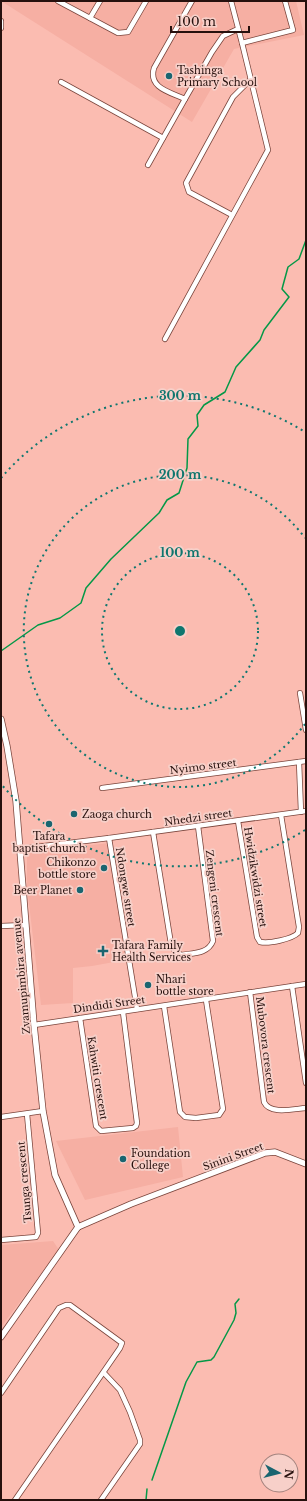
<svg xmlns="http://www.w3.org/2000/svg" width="307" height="1501" font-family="'Libre Baskerville',serif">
  <rect width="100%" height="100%" fill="#fbbcb1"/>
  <g fill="#f6afa3">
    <path d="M1,1H296L304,35L234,49L192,122Z"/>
    <path d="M109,843L121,922L125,960L92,966L73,968V1003L41,1005L27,887V852Z"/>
    <path d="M178,1127L183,1177L85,1200L56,1141Z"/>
    <path d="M53,1241L59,1250L1,1327V1245Z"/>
  </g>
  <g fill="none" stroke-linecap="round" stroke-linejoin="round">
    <g stroke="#049847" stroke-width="1.5">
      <path d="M1,651L38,625L60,618L81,603L86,588L111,559L159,513L167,500L179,493L187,468L188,439L198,426L197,415L204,405L225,392L236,367L260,340L264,330L289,297L282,289L288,267L299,259L306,240"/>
      <path d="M152,1480L186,1382L197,1362L211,1360L214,1357L234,1320L236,1313L235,1304L239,1299"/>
      <path d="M146,1500L147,1489"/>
    </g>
    <g stroke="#7a453c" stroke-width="6">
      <g id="minor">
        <path d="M58,1L118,33L128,32L146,1"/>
        <path d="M192,1L154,68C148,88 170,92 185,99L212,52L223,36L238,29"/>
        <path d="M231,1L242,43L293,30L285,1"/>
        <path d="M90,18L100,1"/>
        <path d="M1,21V28"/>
        <path d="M61,82L163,138"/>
        <path d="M148,165L185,99"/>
        <path d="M232,215L189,192L186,183L233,97L251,79"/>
        <path d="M165,339L268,150L242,43"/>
        <path d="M300,693L306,730"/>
        <path d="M299,762L301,812"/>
        <path d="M102,788L306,761"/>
        <path d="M238,821L257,937L260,942C269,944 292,939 298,933L299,927L281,815"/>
        <path d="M153,832L171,944L174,950L181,955C193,953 208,954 213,941L198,826"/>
        <path d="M109,838L137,1009"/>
        <path d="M20,849L109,838L306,811"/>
        <path d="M1,926L26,925"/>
        <path d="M292,986L306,1083"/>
        <path d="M250,992L264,1102C270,1115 293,1109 306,1108"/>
        <path d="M164,1006L180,1112L185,1117L196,1118L219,1115L223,1109L206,1000"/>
        <path d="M80,1018L96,1126L101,1131L133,1128L136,1126L137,1123L123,1012"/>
        <path d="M34,1025L306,984"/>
        <path d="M1,1117L43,1111"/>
        <path d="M1,1240L36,1237L38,1233L27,1114"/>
        <path d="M1,1393L59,1308L66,1305H70L122,1343L120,1348L15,1500"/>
        <path d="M101,1500L140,1444V1440L130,1412L120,1390L104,1373"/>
      </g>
    </g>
    <g stroke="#7a453c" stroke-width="7">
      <g id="tertiary">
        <path d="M1,719L7,746L16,801L34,1025L43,1111L55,1175L78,1227"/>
        <path d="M78,1227L131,1204L265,1153L275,1152L306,1164"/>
        <path d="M1,1337L78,1227"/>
      </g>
    </g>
    <use href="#minor" stroke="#fff" stroke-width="4.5"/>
    <use href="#tertiary" stroke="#fff" stroke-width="5.5"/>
  </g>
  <g fill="none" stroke="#0f766e" stroke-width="2" stroke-dasharray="2 4">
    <circle cx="180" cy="631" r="78"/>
    <path d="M305 724A156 156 0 1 1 305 538"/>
    <path d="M305 830A235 235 0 0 1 1 784M1 478A235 235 0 0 1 305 432"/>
  </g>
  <g fill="#1a6570" stroke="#f7d0c9" stroke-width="1.5">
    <circle cx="169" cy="76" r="4"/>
    <circle cx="74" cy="814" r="4"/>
    <circle cx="49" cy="824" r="4"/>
    <circle cx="104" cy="868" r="4"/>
    <circle cx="80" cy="890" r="4"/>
    <path d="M101 945h4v4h4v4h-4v4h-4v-4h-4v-4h4z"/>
    <circle cx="148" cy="985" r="4"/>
    <circle cx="123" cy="1159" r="4"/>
  </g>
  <g text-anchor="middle" stroke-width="3.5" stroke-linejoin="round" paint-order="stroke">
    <g font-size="10" fill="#26100d" stroke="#f7d0c9" text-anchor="start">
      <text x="177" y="74">Tashinga<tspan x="177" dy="12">Primary School</tspan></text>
      <text x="82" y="818">Zaoga church</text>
      <text x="49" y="840" text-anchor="middle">Tafara<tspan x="49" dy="12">baptist church</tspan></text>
      <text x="96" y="866" text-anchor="end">Chikonzo<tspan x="96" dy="12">bottle store</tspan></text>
      <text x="72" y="894" text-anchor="end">Beer Planet</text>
      <text x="112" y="949">Tafara Family<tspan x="112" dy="12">Health Services</tspan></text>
      <text x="156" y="983">Nhari<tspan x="156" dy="12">bottle store</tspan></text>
      <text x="131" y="1157">Foundation<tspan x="131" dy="12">College</tspan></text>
    </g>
    <g font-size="10" fill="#26100d" stroke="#f7d0c9">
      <text transform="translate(203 766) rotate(-7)" y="4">Nyimo street</text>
      <text transform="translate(198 817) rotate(-8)" y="4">Nhedzi street</text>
      <text transform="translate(256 877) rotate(81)" y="4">Hwidzikwidzi street</text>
      <text transform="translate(126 887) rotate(81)" y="4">Ndongwe street</text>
      <text transform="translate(215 893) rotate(83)" y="4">Zengeni crescent</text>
      <text transform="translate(21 976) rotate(-95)" y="4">Zvamupimbira avenue</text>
      <text transform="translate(109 1004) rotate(-8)" y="4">Dindidi Street</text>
      <text transform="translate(266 1045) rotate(83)" y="4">Mubovora crescent</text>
      <text transform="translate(98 1078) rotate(81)" y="4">Kahwiti crescent</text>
      <text transform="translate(233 1156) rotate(-20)" y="4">Sinini Street</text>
      <text transform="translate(24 1182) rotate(-95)" y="4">Tsunga crescent</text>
    </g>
  </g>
  <circle cx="180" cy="631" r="6" fill="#0f766e" stroke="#f7d0c9" stroke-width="2"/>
  <g font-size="12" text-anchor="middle" font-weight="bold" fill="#0f766e" stroke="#f7d0c9" stroke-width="3.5" stroke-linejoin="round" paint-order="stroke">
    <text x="180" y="400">300 m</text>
    <text x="180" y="479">200 m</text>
    <text x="180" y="557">100 m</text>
  </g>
  <rect width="307" height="1501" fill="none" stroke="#26100d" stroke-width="4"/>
  <g transform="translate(279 1473) rotate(97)"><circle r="19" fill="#f7d0c9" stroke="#a3837e"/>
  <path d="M0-3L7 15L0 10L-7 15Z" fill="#1a6570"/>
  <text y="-6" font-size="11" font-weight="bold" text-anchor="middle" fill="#26100d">N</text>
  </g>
  <path d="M171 26v6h78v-6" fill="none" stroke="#26100d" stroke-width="2"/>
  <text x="177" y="26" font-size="12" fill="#26100d" stroke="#f7d0c9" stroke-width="3" paint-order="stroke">100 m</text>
</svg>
